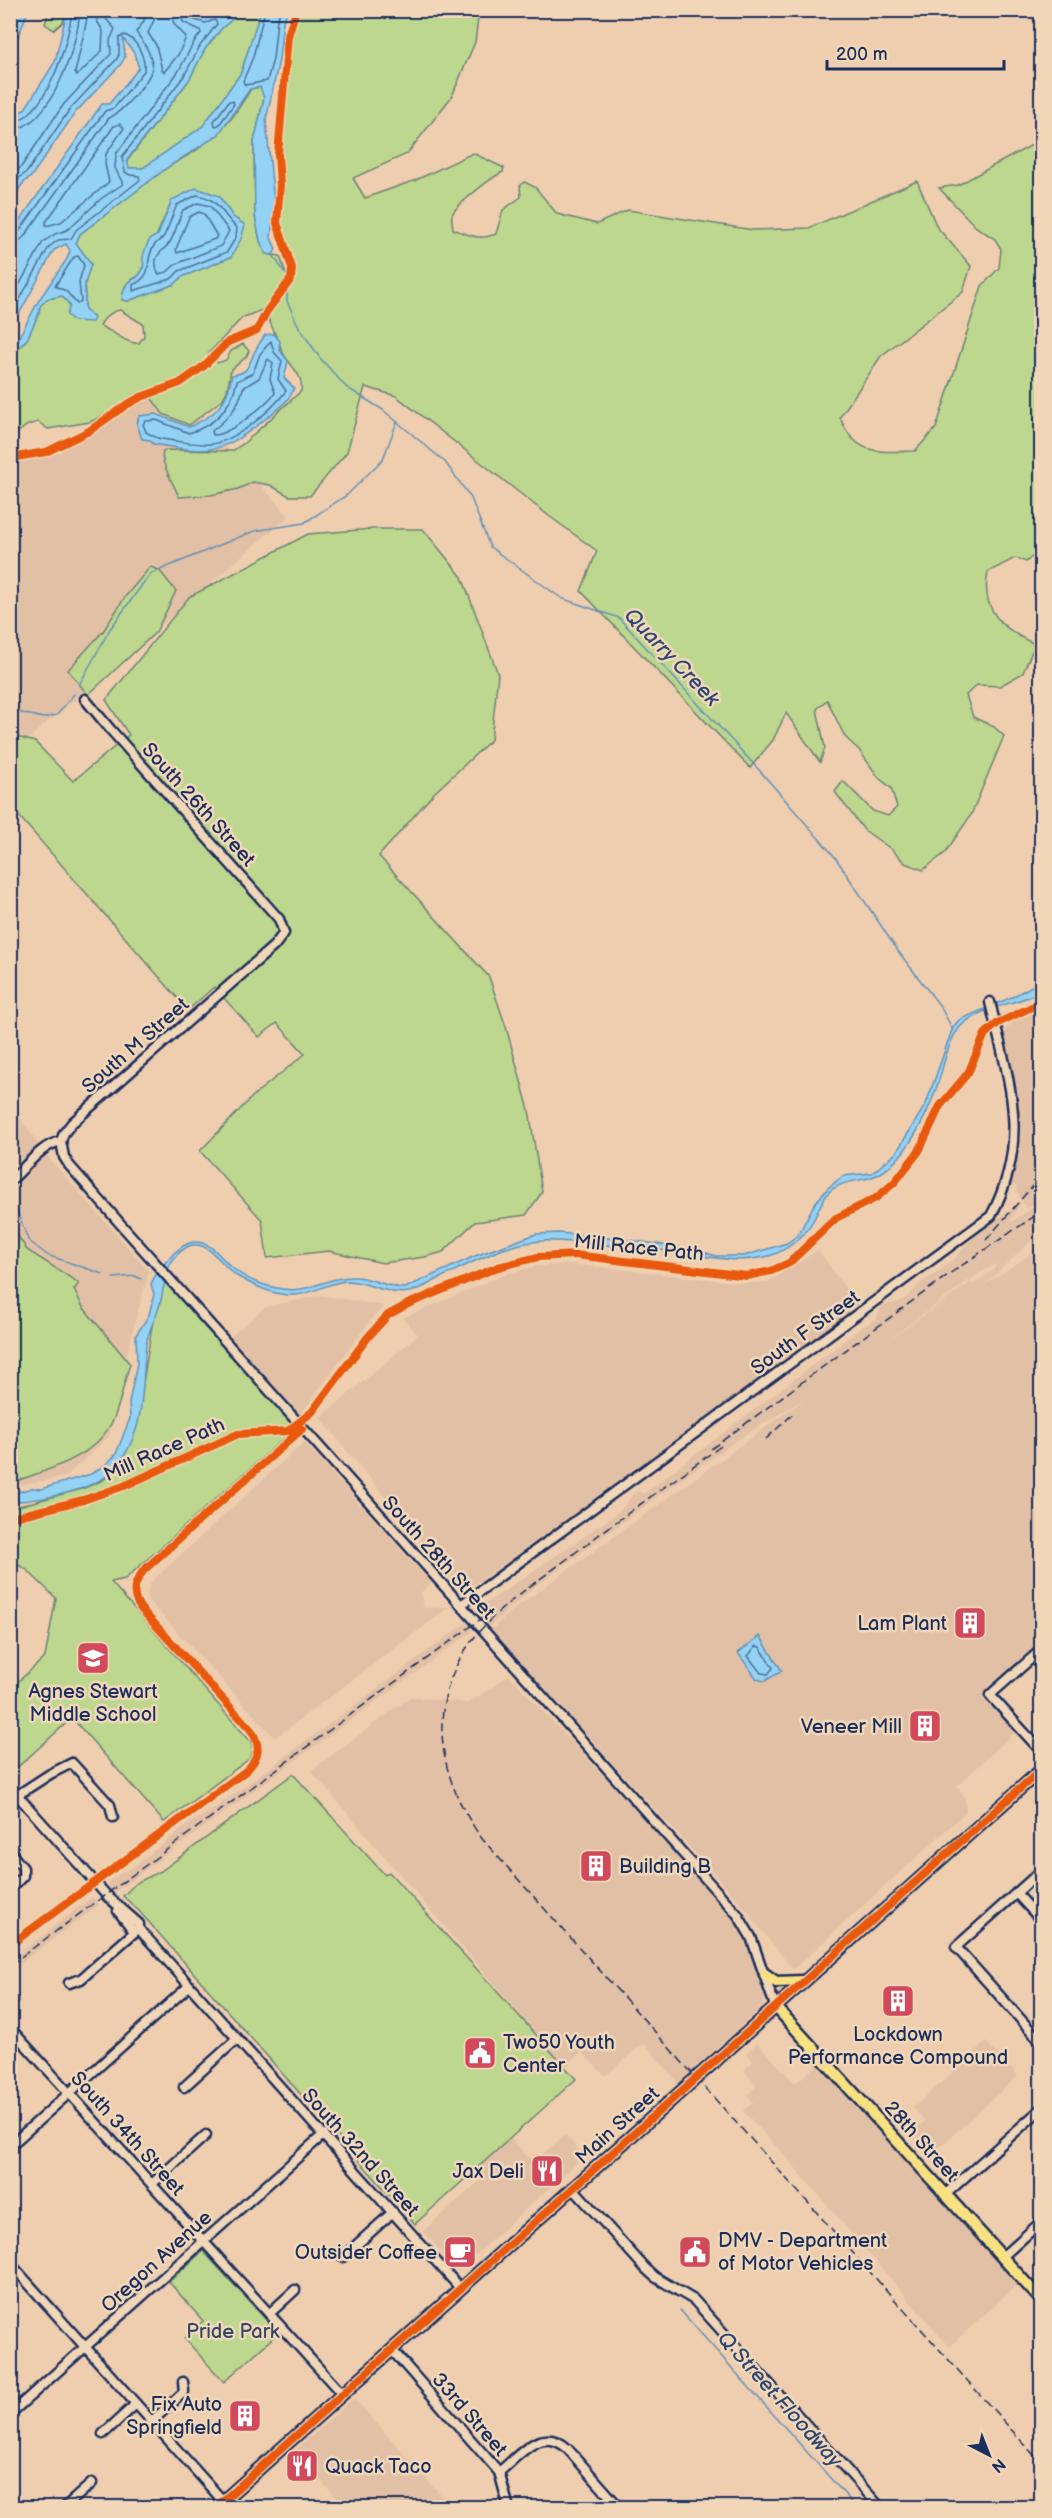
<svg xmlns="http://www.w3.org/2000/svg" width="1052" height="2518" font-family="'Balsamiq Sans',sans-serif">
  <rect width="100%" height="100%" fill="#efceaf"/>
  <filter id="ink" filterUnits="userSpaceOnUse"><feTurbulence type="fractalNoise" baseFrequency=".0167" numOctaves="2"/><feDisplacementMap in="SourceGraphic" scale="12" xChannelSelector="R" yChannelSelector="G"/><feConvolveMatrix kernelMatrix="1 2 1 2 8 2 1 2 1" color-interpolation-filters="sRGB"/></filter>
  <g filter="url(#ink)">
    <g fill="#e2c0a6" fill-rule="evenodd">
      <path d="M172,388L289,516L21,745L58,784L11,827V461L46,455L95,432L128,407Z"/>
      <path d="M1041,1010V1199L1026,1209L1016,1191L1017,1186L1008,1184L1016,1152L1018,1115L1005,1030L1013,1022Z"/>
      <path d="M10,1104L48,1157L149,1271L132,1334L109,1436L66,1477L11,1486Z"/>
      <path d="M1041,1202V1232L983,1286L1041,1247V1644L984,1695L1016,1731L957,1786L965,1797L966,1812L793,1970L738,1900L491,1630L515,1608L805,1399L743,1436L669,1488L534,1587L490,1626L483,1624L477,1615V1605L479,1602H488L589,1533L622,1509L634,1493L640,1491L643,1494L865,1325L876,1319L882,1305L897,1303L906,1298L920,1283L937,1273L955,1258L981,1229L1021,1203L1008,1224ZM996,1264L993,1270L978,1281L973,1284L971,1282L877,1348L978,1274Z"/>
      <path d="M818,1250L860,1308L817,1336L577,1513L464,1592L424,1548L426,1546L320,1418L418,1335L403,1318L509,1273L536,1266L570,1264L743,1283L768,1282Z"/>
      <path d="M321,1295L384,1306L372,1318L298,1418L227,1340L265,1307Z"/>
      <path d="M304,1442L431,1583L421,1593L424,1608L450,1607L275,1738L147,1599L150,1583Z"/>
      <path d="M466,1623L473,1629L470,1633L114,1893L108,1887L109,1882L113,1878L131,1868L193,1821L211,1811Z"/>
      <path d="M509,1675L720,1901L739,1922L751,1947L765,1993L763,2006L678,2083L644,2043L605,2076L582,2052L565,2067L311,1771L410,1697L469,1703Z"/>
      <path d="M92,1897L99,1904L98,1906L11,1970V1960Z"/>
      <path d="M986,2042L1018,2076L932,2154L912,2132L925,2121L913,2108Z"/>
      <path d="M757,2043L795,2083L817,2065L1018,2284L949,2347L785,2156L743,2111L753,2102L747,2095L757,2086L744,2070L753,2062L746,2053Z"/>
      <path d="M565,2135L584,2156L461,2268L455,2267L423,2231L483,2178L475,2170L510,2138L533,2162Z"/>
      <path d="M354,2398L452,2507H345L294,2451Z"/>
    </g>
    <g fill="#bdd78e" stroke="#6c8376" stroke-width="1.5" fill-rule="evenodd">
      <path d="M299,10L479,11L475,42L452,96L407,154L353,178L365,198L416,180L473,153L504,168L503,172C493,176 455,206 452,215C451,219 453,225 453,229C469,235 479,241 496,234L503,210L521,197L520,186L524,182L535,187L557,214L597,224L628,210L753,230L809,228L917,181L937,227L971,266L963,292L881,356L840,417C855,456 878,452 915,451L936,428L982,286L999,268L1001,249L995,239L976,227L939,188L958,185L1041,140V549L1026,562L1015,558L988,572C980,610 1003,630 1035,644L1023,673L1000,686L977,685L966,695L973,717L994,727L1004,736L971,815L945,853L923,870L905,863L891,849L864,830L835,792L843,781L873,811L888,816L897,807L891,788L879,778L859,750L845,737L827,700L817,709L825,748L820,762L786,713L773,740L750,768L581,591L597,551L549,516L396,396L365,387L347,452L310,496H289L270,485L253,482L238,489L211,495L179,497C175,486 159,461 163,452L166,450L232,451L243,444L301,391C305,373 285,363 281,348C277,337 272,328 268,317L296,273L280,224L283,184L280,142L291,37Z"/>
      <path d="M49,11H67L63,22L54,30L45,24Z"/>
      <path d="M242,11H259L260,13L241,73L203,126L143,168H129L127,161L189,80L205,49L222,28Z"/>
      <path d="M261,87L264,98L254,142L255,216L260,241L266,254L280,256L287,277L264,309L242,318L208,354L218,363L226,360L231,351L243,344L249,351L246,357L231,370L227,391L222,400L189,425L163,414L148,393L90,422L48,429L38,422L28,425L11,437L10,364L17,350L27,339L39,313L40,306L47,299L62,296L70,305L94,318L85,309V283L91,264L76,243L80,234L168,167L197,150L232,118L251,89ZM219,196L233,217L245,225L231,257L181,277L174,284L128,301L123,300C123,287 126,281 139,276L166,214ZM120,310L143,324L144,336L139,343C127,345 112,330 100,326C103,318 112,311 120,310Z"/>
      <path d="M372,529H423L462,577L498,674L491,740L434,793L379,856L489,977L506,1027L529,1110L542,1192L526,1215L475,1222L443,1252L425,1257L383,1263L329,1251L267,1258L262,1220L200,1151L255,1094L305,1054L277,1023L259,1037L214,987L188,1010L11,807L10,735L35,742L73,781L129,735L106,700L189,597L308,534Z"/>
      <path d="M150,567L159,570L176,591L156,632L88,695L68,670L104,630L125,597Z"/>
      <path d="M11,1225L27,1250L79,1283L74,1290L83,1307L130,1364C124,1381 121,1401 114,1418C96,1459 48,1469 11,1483Z"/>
      <path d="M160,1276L299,1430L289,1434L125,1579L111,1582L251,1742L253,1750L249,1759L164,1822L72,1718L11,1773V1688L45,1657L56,1598L27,1570L11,1560V1508L82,1489L103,1480L116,1470L136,1427Z"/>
      <path d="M293,1774L385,1875L389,1872L576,2079L415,2224L139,1911L123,1896L136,1883L161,1871Z"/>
      <path d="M203,2251L278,2333L224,2382L184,2338L203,2321L169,2282Z"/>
    </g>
    <g fill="#93d2f4" stroke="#6391b8" stroke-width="1.5">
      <path d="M11,10L28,11L11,55L10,11Z"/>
      <path d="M186,11L206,17L217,11H242L222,28L205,49L189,80L127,160L129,168H143L203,126L241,73L260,13L259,11H288L283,21L279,60L266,120L274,203L271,238L276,249L273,255L266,254L260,241L255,216L254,142L264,98L260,87L250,89L218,135L168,167L80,234L76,243L91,264L85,283V309L94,318L92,322L74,321L67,315L70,305L62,296L47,299L40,306L39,313L27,339L17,350L11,364V352L39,300L67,259L70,251L66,244L54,250L11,329V233L102,104H109L139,68L134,53L123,38L125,57L121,64L75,113L31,177C17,185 17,197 11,210V118L25,109L55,62L67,11H116L123,17H132L131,11Z"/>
      <path d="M196,188L219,196L233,217L245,225L241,239L231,257L182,277L175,284L128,301L122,300C124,275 138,284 143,268C145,260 142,266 143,258C143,252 147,245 150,239L158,235L172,200Z"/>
      <path d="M274,334L280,341L279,349L288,361L284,378L294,388C290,400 279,409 269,416C221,455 212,454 153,444L150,440L142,439L137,424L139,416L156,414L189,427C216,415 227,404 232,375C248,373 248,367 254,353C257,347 261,341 265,335Z"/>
      <path d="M1041,981V991C1018,1005 982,1005 961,1026C948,1040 944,1065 938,1083C930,1108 917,1135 900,1156C895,1162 886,1170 879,1174C863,1183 843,1178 828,1193C822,1200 819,1209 815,1217C806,1235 789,1250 769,1256C734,1265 701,1255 667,1251C642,1247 616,1246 591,1244C576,1243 559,1240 543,1241C507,1242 472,1263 440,1278C430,1283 420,1290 409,1292C389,1296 369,1282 348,1281C330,1281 314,1294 295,1295C276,1296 254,1286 237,1276C223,1268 207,1236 187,1247C166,1259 166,1278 161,1300C158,1316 148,1329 146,1345C143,1372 144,1401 137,1427C133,1441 124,1459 114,1470C93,1491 40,1500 11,1502V1494L32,1488L41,1489L91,1474L108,1463L116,1454L130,1418L129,1403L137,1363L136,1335L149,1315L154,1294L151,1284C156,1272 179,1242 195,1242C214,1242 221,1260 235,1270C245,1278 259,1284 272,1287C309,1297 323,1276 356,1277C373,1278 388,1288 405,1288L475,1256L536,1234L559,1233L636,1241L697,1250L716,1256H744L787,1243L798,1235L815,1203L828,1188L843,1176L872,1173L896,1153L926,1104L953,1027L959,1020L1012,997Z"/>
      <path d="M760,1636L782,1671L765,1681L757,1679L738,1653Z"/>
    </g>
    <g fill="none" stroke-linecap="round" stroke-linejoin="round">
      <g stroke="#4b709a" stroke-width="1.5">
        <path d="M89,10L75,73L77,76L102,51L103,31L97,21L95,10"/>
        <path d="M154,10V20L148,33L156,45L162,70L164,72L178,55L186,37L174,24L171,10"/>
        <path d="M265,10L253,57L243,81L245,85L267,81L273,59L277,20L281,10"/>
        <path d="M229,101H233L234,104L219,125L215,126L214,121Z"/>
        <path d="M10,123C47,118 69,41 72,10"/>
        <path d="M120,124L124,128L106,154L105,164L109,182L61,222L46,226V222L114,126Z"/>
        <path d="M10,130C51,128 78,44 80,10"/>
        <path d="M10,177L21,167L64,104L111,54L110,40L115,29L106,19L104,10"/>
        <path d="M10,192L19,178L27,172L70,109L116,60L119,55V38L124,35C137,38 146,59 144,71L114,108L105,111L18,233L10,236"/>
        <path d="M197,195C219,198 222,215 237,228L236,237L227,252L179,271L171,279L133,291V285C156,274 143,262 154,246C156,241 161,241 164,236C169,227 172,215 177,205Z"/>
        <path d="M198,203L210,206L229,231L221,246L176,264L167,272L158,274C151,253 162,254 170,242C176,232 178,220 183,210Z"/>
        <path d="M199,212L204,214L217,236L215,239L177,253L176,249L189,217Z"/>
        <path d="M10,243L18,242L24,237L109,118C120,114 154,78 152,65C151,52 143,42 136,32L144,21L145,10"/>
        <path d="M78,256L84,265L79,282L81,301L77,304L66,291L55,286L74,257Z"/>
        <path d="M10,302L43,242L55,234L67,230L102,198L123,184L115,168L116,154L178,72L194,42L201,33L200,30L183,22L180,10"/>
        <path d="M10,317L49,247L58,240L71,239L76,230L140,180L139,176L130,175L125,172L122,157L184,76L200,46L217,24L215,20L205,23L192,19L187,10"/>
        <path d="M271,341L274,352L282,361L278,379L286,391C272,410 234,443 210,444C204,445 163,440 158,438C154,437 150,434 146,432L143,424L146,421L156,420L189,433C216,425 231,408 237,381L253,373L260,354Z"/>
        <path d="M268,359L273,363L270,379L275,393C264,406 230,435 213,435L212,431C227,419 239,407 243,388L259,378Z"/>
        <path d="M756,1646L760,1647L773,1668L768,1674L761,1673L748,1656Z"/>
      </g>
      <g stroke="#6391b8" stroke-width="1.5">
        <path d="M273,255L287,276V301L299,327L320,358L346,387L383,410L445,462L471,498L490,547L561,598L619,618L652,654L760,771L835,857L898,951L940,1006L953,1030"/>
        <path d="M79,685L110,629L150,574L254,531L304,523L347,495L383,459L397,422"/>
        <path d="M10,710L43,718L57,715L74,694"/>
        <path d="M10,1191L28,1240L47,1255L103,1274"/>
        <path d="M113,1278L135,1276L141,1279"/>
        <path d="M239,1349L252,1363"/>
        <path d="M284,1399L289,1405"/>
        <path d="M327,1447L335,1456"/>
        <path d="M352,1475L358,1482"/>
        <path d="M371,1497L376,1502"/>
        <path d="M388,1516L398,1527"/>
        <path d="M409,1539L425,1557"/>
        <path d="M680,2310L857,2508"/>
      </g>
      <g stroke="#1b2f5e" stroke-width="13">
        <g id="minor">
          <path d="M61,1141L64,1157L69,1165L124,1228L738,1915L751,1937L775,2006"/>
          <path d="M10,1181C27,1167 39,1146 61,1141L64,1133L72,1123L274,946L284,933L279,919L110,729L85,699"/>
          <path d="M461,1605L991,1216C1032,1139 1008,1079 990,1002"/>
          <path d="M1042,1649L990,1695L1042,1752"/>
          <path d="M10,1787L109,1898"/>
          <path d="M10,1800L50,1774L72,1763L110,1805L113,1817"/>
          <path d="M10,1852L23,1868V1876L10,1889"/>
          <path d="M1042,1870L956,1947L1042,2043"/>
          <path d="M1016,1893L1042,1921"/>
          <path d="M106,1895L139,1924V1929L460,2288"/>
          <path d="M118,1911L133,1930L139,1929"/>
          <path d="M69,1983L81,1979L138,1929"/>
          <path d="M10,2028L342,2394"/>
          <path d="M184,2087L237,2039"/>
          <path d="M10,2146L189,1986"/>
          <path d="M153,2183L206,2135"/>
          <path d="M572,2187L645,2268L655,2277L694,2300L881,2508"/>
          <path d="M946,2194L1042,2108"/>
          <path d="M339,2253L343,2257L393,2212"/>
          <path d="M1002,2257L1042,2221"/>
          <path d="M10,2263L223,2501"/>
          <path d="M270,2313L295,2290"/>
          <path d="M392,2350L499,2472L509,2508"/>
          <path d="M10,2414L324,2134"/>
          <path d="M152,2421L184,2392L183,2382"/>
          <path d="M103,2434L136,2404"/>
          <path d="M499,2472C520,2455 541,2425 567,2448L620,2508"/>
          <path d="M228,2497L237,2508"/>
          <path d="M10,2499L18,2508"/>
          <path d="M64,2508L92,2483"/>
        </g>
      </g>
      <g stroke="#1b2f5e" stroke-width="15">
        <g id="major">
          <path d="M765,1974L776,1982L802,1981"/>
          <path d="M775,2006L1042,2301"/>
          <path d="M215,2508L1042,1769"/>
        </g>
      </g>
      <use href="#minor" stroke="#f1d7b8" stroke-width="8"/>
      <use href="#major" stroke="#f9e181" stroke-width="10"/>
      <g stroke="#1b2f5e" stroke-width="1.5" stroke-dasharray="9 4.5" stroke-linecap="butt">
        <path d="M986,1240L1042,1175"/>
        <path d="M766,1439L795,1412"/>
        <path d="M721,1446C669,1484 617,1520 567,1559C539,1580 509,1600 485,1625C423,1691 433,1772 483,1840L1042,2464"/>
        <path d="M711,1449L952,1272L1042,1211"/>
        <path d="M10,1965L489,1613"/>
      </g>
      <g stroke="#f1d7b8" stroke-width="11">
        <g id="cycleway">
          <path d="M10,458L46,452L89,431L126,405L141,397L180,383L204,366L228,342L257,330L267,311L291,279L292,268L277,223L280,185L278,154L288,36L296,10"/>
          <path d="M10,1518L83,1500L124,1486L238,1434L288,1431L312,1412L368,1337L388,1315L408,1304L498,1267L538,1257L575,1255L747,1276L771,1271L789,1263L836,1218L876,1198L894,1183L919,1151L940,1106L968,1073L985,1034L998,1023L1042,1002"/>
          <path d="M10,1945L247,1770C260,1756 261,1746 251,1730L141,1609C131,1594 133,1584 144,1570L302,1429"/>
          <path d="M215,2508L1042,1769"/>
        </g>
      </g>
      <use href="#cycleway" stroke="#e8590c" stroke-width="8"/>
    </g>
  </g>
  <defs>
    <g id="building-square" transform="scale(1.725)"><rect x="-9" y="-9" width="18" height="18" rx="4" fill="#d1495b" stroke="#f1d7b8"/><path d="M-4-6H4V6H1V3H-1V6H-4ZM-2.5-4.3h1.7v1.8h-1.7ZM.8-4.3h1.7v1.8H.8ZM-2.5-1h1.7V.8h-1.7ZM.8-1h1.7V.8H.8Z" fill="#fff"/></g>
    <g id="school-square" transform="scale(1.725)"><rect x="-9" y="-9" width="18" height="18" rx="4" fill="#d1495b" stroke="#f1d7b8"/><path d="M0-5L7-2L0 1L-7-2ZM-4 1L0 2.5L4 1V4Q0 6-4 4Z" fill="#fff"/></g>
    <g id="civic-square" transform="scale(1.725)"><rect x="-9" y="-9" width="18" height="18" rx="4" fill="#d1495b" stroke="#f1d7b8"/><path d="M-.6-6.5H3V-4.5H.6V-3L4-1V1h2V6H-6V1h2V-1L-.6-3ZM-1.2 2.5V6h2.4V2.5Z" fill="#fff"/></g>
    <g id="restaurant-square" transform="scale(1.725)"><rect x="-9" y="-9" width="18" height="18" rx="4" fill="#d1495b" stroke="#f1d7b8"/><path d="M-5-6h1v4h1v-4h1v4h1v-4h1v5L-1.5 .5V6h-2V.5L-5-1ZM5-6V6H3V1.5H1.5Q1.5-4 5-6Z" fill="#fff"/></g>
    <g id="cafe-square" transform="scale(1.725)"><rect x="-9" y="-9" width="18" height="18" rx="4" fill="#d1495b" stroke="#f1d7b8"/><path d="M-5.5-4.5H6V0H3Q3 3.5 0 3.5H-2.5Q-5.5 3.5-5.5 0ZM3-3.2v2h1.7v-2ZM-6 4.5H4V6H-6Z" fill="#fff"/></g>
  </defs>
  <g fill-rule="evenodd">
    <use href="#building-square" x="970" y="1623"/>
    <use href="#school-square" x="93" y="1658"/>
    <use href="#building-square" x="925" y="1726"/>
    <use href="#building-square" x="596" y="1866"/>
    <use href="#building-square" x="898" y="2001"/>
    <use href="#civic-square" x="480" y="2053"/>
    <use href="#restaurant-square" x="547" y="2171"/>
    <use href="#cafe-square" x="460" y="2252"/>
    <use href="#civic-square" x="695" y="2252"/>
    <use href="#building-square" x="245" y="2416"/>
    <use href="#restaurant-square" x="302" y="2466"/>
  </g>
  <g text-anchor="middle" stroke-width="5" stroke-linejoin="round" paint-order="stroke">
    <g font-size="20" fill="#1b2f5e" stroke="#f1d7b8">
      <text transform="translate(199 804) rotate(48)" y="7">South 26th Street</text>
      <text transform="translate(135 1045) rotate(-41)" y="7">South M Street</text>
      <text transform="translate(639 1247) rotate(6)" y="7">Mill Race Path</text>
      <text transform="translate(805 1332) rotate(-36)" y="7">South F Street</text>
      <text transform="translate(164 1449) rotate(-24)" y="7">Mill Race Path</text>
      <text transform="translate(439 1557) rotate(48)" y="7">South 28th Street</text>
      <text transform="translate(617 2125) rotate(-42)" y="7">Main Street</text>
      <text transform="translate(128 2133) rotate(48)" y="7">South 34th Street</text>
      <text transform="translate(922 2141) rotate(48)" y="7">28th Street</text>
      <text transform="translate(361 2152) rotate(48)" y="7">South 32nd Street</text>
      <text transform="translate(156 2261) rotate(-42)" y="7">Oregon Avenue</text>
      <text transform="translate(470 2414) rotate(49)" y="7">33rd Street</text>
    </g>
    <g font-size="20" fill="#1b2f5e" stroke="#f1d7b8" text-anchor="end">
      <text x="947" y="1630">Lam Plant</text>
      <text x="93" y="1698" text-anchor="middle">Agnes Stewart<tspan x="93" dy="23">Middle School</tspan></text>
      <text x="902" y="1733">Veneer Mill</text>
      <text x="619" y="1873" text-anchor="start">Building B</text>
      <text x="898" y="2041" text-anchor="middle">Lockdown<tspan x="898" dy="23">Performance Compound</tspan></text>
      <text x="503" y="2049" text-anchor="start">Two50 Youth<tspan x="503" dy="23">Center</tspan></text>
      <text x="524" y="2178">Jax Deli</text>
      <text x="718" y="2247" text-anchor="start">DMV - Department<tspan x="718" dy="23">of Motor Vehicles</tspan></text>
      <text x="437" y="2259">Outsider Coffee</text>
      <text x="222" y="2411">Fix Auto<tspan x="222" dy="23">Springfield</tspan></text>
      <text x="325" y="2473" text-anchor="start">Quack Taco</text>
    </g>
    <g font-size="20" fill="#334865" stroke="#f1d7b8">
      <text x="233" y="2338">Pride Park</text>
    </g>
    <g font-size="21" font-style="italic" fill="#2d4774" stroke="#f1d7b8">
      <text transform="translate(672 657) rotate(46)" y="7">Quarry Creek</text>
      <text transform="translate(780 2399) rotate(48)" y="7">Q Street Floodway</text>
    </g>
  </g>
  <rect width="1052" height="2518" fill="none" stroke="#f1d7b8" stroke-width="36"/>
  <rect x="18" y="18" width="1016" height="2482" fill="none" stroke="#1b2f5e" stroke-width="2" filter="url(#ink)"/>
  <g transform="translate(989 2455) rotate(138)" stroke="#f1d7b8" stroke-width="4.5" paint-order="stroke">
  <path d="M0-4.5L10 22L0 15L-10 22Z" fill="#1b2f5e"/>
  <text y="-9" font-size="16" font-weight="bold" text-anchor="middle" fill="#1b2f5e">N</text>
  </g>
  <path d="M827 60v9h177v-9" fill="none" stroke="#1b2f5e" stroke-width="3"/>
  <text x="836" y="60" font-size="18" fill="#1b2f5e" stroke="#f1d7b8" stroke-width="4.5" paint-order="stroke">200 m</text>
</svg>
